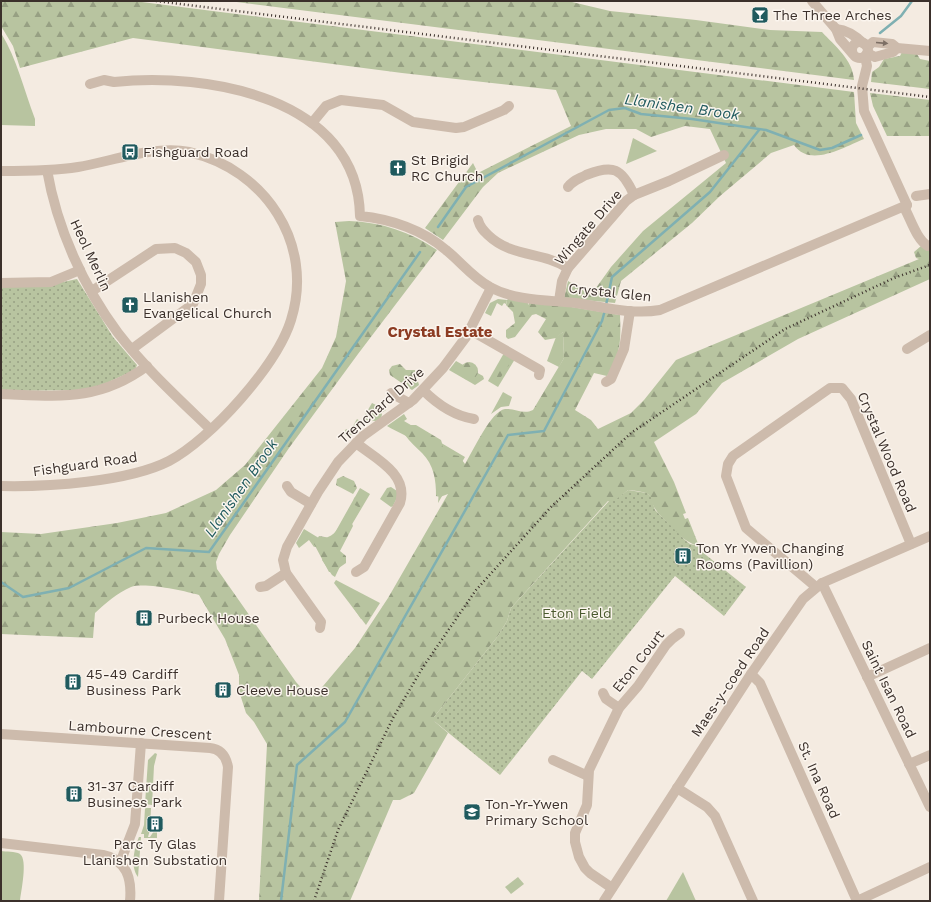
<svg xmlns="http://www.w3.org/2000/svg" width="931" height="902" font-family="'Work Sans',sans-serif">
  <defs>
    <pattern id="forest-firs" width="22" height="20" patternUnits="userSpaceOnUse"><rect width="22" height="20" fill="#b8c4a0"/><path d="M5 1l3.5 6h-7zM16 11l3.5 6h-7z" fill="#97a083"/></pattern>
    <pattern id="park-dots" width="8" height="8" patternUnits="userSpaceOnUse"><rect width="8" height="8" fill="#b8c4a0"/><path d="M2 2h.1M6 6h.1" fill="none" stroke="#97a083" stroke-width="1.8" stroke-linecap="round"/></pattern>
  </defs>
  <rect width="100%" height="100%" fill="#f4ebe1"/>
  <g fill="#b8c4a0">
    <path d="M1,33C17,59 24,90 35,119V126L1,125Z"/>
    <path d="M633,138L657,151L626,164Z"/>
    <path d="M498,299L507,300L506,304L504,303L502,306L497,303L491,316L485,313L490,303Z"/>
    <path d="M563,332L564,358L559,367L547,361L556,337Z"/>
    <path d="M504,353L515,359L498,387L488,381Z"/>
    <path d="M456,361L483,376L484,379L475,385L449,370Z"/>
    <path d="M503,392L512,397L509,406L501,407L491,414Z"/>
    <path d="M372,403L386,410L367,422L362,420Z"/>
    <path d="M404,414L407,419L404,421L465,457L438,503C441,482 434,456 417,443C409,436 397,432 387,426Z"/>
    <path d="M357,419L360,421V428L349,437L343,434L346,429L350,431Z"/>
    <path d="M360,488L370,494L335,553L344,558L335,577L332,575L322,560L328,545Z"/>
    <path d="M304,529L327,543L314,547L309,540L299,548L296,543Z"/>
    <path d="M336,580L380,603L366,625L334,583Z"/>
    <path d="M155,753L157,754L154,766L152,805L145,804L148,760Z"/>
    <path d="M145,808H151L150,830L148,837H150L154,831L157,832V838H144V834H141L144,825Z"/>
    <path d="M139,837H141L138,877C130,867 134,849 139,837Z"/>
    <path d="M1,851C6,852 15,851 20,854C28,860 21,891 20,901H1Z"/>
    <path d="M683,872L696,901H666Z"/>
    <path d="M518,877L524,884L511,894L505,887Z"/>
  </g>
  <g fill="url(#forest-firs)">
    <path d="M1,1H134L854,92L856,123L864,139C844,147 810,168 794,145L771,153L720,196L692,223L621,281L615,303L564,298L568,281L591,295L611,267L643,231L726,163L710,129L685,126L651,137L636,129H606L579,135L498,173L483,187L443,240L425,228L473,163L478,173L571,126L556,90L402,73L133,38L20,68L13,46L1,26Z"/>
    <path d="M229,1L572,2L610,11L696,20L770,30L822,32C835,46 853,60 854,80Z"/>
    <path d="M903,50L917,54L920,59L930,61V89L871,82L872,72L879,67L884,59L900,56Z"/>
    <path d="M870,93L930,100V136H887L873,106Z"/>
    <path d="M349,221C381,222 411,232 437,250L358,354L289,448L230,535L219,554L216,562L217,569L296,682C303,690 307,693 318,692L355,648L388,598L448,494L440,497L436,496C436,480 434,465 422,453C416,447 410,442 405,435L409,425H416L441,440C444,447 441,455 448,460L453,455L459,456L465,464C473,451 491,411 505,409C515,408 523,415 533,410L564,358L563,332L556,338L545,340L538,332L546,319L536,314L532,315L515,337L508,339L506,337V330L515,323L513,312L506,305L507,300L510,297L525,299L529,305V300L620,315C621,340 621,354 607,376L594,373L575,410L591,420L598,429L631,413L644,400L676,360L919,259L916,258L914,252L921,246L930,250V279L798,339L722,383L696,414L654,442L674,482L686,513L683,514L685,519L688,518L699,546C682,542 671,526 659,514C644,496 660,493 628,490L614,502L608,501L511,608L507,621L498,636L434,717V721L448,733L414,793L400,800H393L350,901H259L267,744L254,722L246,713L239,691V675L225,639L199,595C185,591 144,582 131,587C117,593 106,603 95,613L93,638L1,634V532L41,534L117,523L166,513L216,490L245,465L322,368L336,337L346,281L335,222Z"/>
    <path d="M503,362H506L509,365L499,380L497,377L499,367Z"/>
    <circle cx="469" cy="371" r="9"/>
    <path d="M400,364L406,370H415L419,385L412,390L390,375L389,370L392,366Z"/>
    <circle cx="375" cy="414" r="7"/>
    <path d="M343,476L354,481L357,488L353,494L336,485L337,479Z"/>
    <path d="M391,487L397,491L398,496L393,506L391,507L380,499L387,488Z"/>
    <path d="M360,494L364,499L360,508L353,504L354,498Z"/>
    <path d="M347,518L351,521L353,526L340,551L346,556V563L333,572H329L314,544L319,536C322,536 326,538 328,537C337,534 340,523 347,518Z"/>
    <path d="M360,602L373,609L372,615L366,619H361L352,606L353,604Z"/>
  </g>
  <g fill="url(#park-dots)">
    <path d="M77,279L113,337L137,365L135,370L91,390L1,391V286L63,282Z"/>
    <path d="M628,490L647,493L651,497L655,510L685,540L690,544L699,546L701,551L746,587L724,616L675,576L592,679L582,671L500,775L434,721V717L498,636L507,621L511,608L609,501H614Z"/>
  </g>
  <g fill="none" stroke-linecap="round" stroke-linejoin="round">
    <g stroke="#7fb0b2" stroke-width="2.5">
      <path d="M880,33L901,16L912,1"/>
      <path d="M438,227L466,187L609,110L625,108L641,114L692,119L766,130L820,150L832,148L861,135"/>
      <path d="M606,305L612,277L710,192L759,130"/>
      <path d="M1,582L23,597L69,588L146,548L209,552L420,252"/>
      <path d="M281,901L297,765L345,722L508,435L544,431L602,321L605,310"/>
    </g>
    <g stroke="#cdbbac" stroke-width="10">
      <path d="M812,1L836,29L840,39L852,53"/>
      <path d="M836,29C848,30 856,36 864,44"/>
      <circle cx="860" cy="50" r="8"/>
      <path d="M867,47L873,42L892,44L897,48L930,51"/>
      <path d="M867,53L875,57L893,52L897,48"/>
      <path d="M865,56L867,66L862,86L864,111L907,205L905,209C911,220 917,240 928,246"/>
      <path d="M90,84L104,80L114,82C206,72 358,97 360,216C391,219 423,230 446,250C461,262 473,278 490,287C515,301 549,300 576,303C603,307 633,315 660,310L907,205"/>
      <path d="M312,123L326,106L341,100L383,105L413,122L456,128L464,127L504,110L509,106"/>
      <path d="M47,170C57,228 83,286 118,333C145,368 179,399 210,429"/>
      <path d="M1,171C27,171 53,171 78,167C113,161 155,145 189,152C265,169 315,244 291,320C277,365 211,439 169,461C128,482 47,487 1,486"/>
      <path d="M634,195L669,181L724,155"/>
      <path d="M916,196L930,194"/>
      <path d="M478,220C480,227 483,230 488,235C512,258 542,251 568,268"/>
      <path d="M1,283L51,282L80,270"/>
      <path d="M92,291L156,249L175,248L186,253L196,262L201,275V284L193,304L132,349"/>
      <path d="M559,301L562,281L568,268L626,201L634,195C622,168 613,164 586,175C579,179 573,180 568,187"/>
      <path d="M470,330L540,370L539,375"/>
      <path d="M907,349L930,335"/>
      <path d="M606,382L611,379L624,349L630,311"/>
      <path d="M423,390C437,404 455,416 474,419"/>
      <path d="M391,393L409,403"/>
      <path d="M1,394C58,396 98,402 147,366"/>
      <path d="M356,443C375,458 409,474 400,503L364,567L356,572"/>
      <path d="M287,486L291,492L311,504"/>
      <path d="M822,583L930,807"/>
      <path d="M260,587L266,586L286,573"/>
      <path d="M816,587L746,528L726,476L728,464L733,456L830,388H842L851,399L911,544"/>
      <path d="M320,628L321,622L286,573L283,560L287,547L318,492L338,462L363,436L413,400L443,368L466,337L491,288"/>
      <path d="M751,674L760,683L857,901"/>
      <path d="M867,677L930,648"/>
      <path d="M603,693L606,699L619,708"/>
      <path d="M1,734L210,748C220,749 226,756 228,767L219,901"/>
      <path d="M553,760L588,776"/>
      <path d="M909,764L930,755"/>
      <path d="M677,788L707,807L715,816L753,901"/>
      <path d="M1,843L103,855C127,860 132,879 130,901"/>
      <path d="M120,863L135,824L141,743"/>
      <path d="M612,888L590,873L585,868L579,857L575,842V833L587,805L589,770L619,708L638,686L666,645L672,639L680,633"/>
      <path d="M604,901L751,674L803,599L822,583L930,536"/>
      <path d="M857,901L930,867"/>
    </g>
    <g stroke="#3b302b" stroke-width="2.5" stroke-dasharray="1 3" stroke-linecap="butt">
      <path d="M156,1L930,97"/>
      <path d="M314,901L338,830L393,718L423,667L476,590L551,507L631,433L785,329L894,278L930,265"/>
    </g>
  </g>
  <defs><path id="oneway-solid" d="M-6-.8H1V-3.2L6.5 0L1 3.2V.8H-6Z"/></defs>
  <use fill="#7d6f65" href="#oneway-solid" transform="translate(882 43) rotate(5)"/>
  <defs>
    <g id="bar-square" transform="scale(0.9)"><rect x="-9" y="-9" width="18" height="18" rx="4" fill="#1f5a5e" stroke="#fbf5ee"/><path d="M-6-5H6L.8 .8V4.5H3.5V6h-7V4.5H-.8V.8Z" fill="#fff"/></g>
    <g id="bus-square" transform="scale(0.9)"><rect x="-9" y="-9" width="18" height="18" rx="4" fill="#1f5a5e" stroke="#fbf5ee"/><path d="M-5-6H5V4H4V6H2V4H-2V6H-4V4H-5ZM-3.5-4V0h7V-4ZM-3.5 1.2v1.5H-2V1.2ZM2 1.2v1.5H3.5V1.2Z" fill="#fff"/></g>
    <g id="church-square" transform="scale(0.9)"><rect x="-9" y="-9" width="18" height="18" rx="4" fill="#1f5a5e" stroke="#fbf5ee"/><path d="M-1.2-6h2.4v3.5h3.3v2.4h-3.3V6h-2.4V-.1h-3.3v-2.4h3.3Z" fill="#fff"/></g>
    <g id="building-square" transform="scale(0.9)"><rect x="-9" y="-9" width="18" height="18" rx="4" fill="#1f5a5e" stroke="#fbf5ee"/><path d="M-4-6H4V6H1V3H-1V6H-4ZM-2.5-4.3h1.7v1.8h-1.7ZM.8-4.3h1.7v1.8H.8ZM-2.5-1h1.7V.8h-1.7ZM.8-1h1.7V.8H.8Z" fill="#fff"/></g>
    <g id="school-square" transform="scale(0.9)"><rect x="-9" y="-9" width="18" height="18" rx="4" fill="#1f5a5e" stroke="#fbf5ee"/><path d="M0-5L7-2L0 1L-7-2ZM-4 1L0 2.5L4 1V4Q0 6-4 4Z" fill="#fff"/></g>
  </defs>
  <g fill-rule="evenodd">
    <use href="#bar-square" x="760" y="15"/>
    <use href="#bus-square" x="130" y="152"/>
    <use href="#church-square" x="398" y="168"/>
    <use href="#church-square" x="130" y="305"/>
    <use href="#building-square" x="683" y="556"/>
    <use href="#building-square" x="144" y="618"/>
    <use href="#building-square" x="73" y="682"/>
    <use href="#building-square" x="223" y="690"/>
    <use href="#building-square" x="74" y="794"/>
    <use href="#school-square" x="472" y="812"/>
    <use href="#building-square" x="155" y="824"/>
  </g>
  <g text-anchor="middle" stroke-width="3" stroke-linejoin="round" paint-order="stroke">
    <g font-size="14" fill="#3b302b" stroke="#fbf5ee" text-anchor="start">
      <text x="773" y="20">The Three Arches</text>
      <text x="143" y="157">Fishguard Road</text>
      <text x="411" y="165">St Brigid<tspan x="411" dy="16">RC Church</tspan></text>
      <text x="143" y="302">Llanishen<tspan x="143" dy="16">Evangelical Church</tspan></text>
      <text x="696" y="553">Ton Yr Ywen Changing<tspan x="696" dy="16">Rooms (Pavillion)</tspan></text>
      <text x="157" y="623">Purbeck House</text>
      <text x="86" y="679">45-49 Cardiff<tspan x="86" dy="16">Business Park</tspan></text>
      <text x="236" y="695">Cleeve House</text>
      <text x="87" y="791">31-37 Cardiff<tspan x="87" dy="16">Business Park</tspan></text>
      <text x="485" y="809">Ton-Yr-Ywen<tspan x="485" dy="16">Primary School</tspan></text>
      <text x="155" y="849" text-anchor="middle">Parc Ty Glas<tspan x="155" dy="16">Llanishen Substation</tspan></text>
    </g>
    <g font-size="14" fill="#3b302b" stroke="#fbf5ee">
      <text transform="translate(588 227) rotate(-49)" y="5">Wingate Drive</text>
      <text transform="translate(91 255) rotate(65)" y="5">Heol Merlin</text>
      <text transform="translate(610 292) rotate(6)" y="5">Crystal Glen</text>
      <text transform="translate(381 405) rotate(-41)" y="5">Trenchard Drive</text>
      <text transform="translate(887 452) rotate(67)" y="5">Crystal Wood Road</text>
      <text transform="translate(85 464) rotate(-8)" y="5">Fishguard Road</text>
      <text transform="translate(638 661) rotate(-52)" y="5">Eton Court</text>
      <text transform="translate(730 682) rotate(-56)" y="5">Maes-y-coed Road</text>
      <text transform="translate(889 689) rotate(64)" y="5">Saint Isan Road</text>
      <text transform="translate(140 730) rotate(4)" y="5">Lambourne Crescent</text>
      <text transform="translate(819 780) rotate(66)" y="5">St. Ina Road</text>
    </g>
    <g font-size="14" fill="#4a5a2e" stroke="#fbf5ee">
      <text x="577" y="618">Eton Field</text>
    </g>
    <g font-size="15" font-style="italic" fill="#1f5a5e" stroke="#fbf5ee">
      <text transform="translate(682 107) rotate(8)" y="5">Llanishen Brook</text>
      <text transform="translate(241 488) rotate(-55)" y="5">Llanishen Brook</text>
    </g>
    <g font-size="15" font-weight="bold" fill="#8c3b22" stroke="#fbf5ee">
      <text x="440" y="337">Crystal Estate</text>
    </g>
  </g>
  <rect width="931" height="902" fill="none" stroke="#3b302b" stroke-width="4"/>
</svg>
